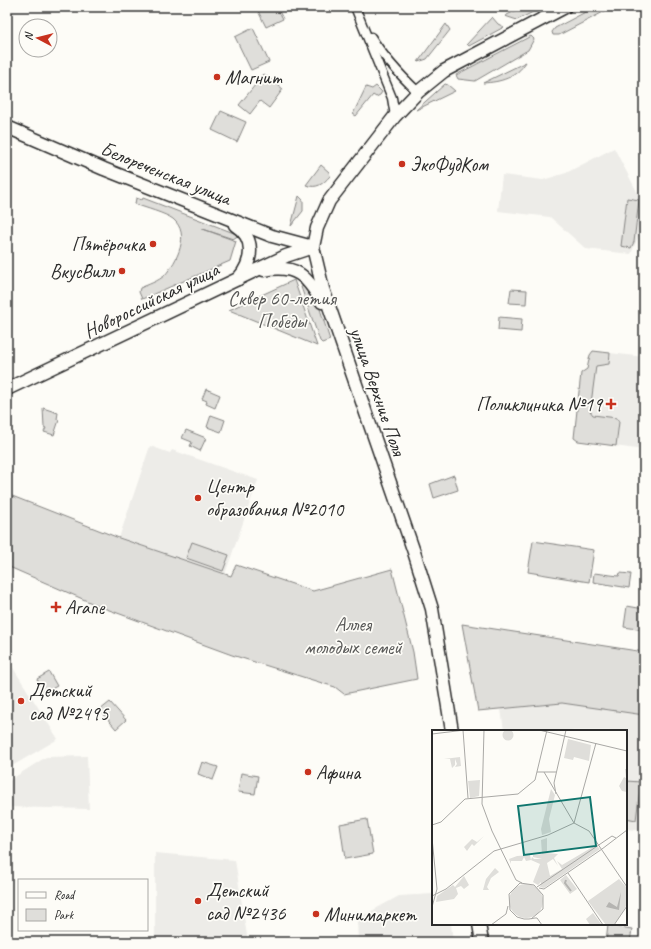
<svg xmlns="http://www.w3.org/2000/svg" width="651" height="949" font-family="Caveat,sans-serif">
  <rect width="100%" height="100%" fill="#fdfcf7"/>
  <filter id="ink" filterUnits="userSpaceOnUse"><feTurbulence type="fractalNoise" baseFrequency=".025" numOctaves="2"/><feDisplacementMap in="SourceGraphic" scale="8" xChannelSelector="R" yChannelSelector="G"/><feConvolveMatrix kernelMatrix="1 2 1 2 8 2 1 2 1" color-interpolation-filters="sRGB"/></filter>
  <g filter="url(#ink)">
    <g fill="#edece8">
      <path d="M614,148L644,205V223L631,254L586,249L550,217L498,211L502,175L543,180L566,173Z"/>
      <path d="M593,351L644,357V450L578,441L574,438L581,373L587,369L590,355Z"/>
      <path d="M150,446L170,453L172,450L258,480L225,574L119,538Z"/>
      <path d="M7,662L10,663L58,739L7,769Z"/>
      <path d="M562,703L644,715V831L626,829V731H504L501,709Z"/>
      <path d="M87,756L89,809L7,807V782L46,757Z"/>
      <path d="M155,853L235,860L248,942H155Z"/>
      <path d="M433,894V924H451L453,942H358L357,919L399,896Z"/>
    </g>
    <g fill="#dfdeda" stroke="#858482">
      <path d="M256,7H277L283,19L266,27Z"/>
      <path d="M523,7H543L517,20L505,16Z"/>
      <path d="M595,7H613L559,35H553L552,32L555,28Z"/>
      <path d="M492,17L498,24L504,27L469,46L467,44Z"/>
      <path d="M446,24L450,30L427,59L418,62Z"/>
      <path d="M253,28L269,62L251,70L235,37Z"/>
      <path d="M531,36L534,39L528,50L475,81L458,79L456,75Z"/>
      <path d="M526,62C516,78 501,82 483,83Z"/>
      <path d="M264,74L283,89L269,108L260,101L250,114L239,105Z"/>
      <path d="M445,84L448,85L455,91L416,110Z"/>
      <path d="M376,86L382,92L380,95L376,97L373,95L356,116L353,114L366,87L372,89Z"/>
      <path d="M221,111L246,122L237,142L212,130Z"/>
      <path d="M321,165L329,172L330,176C323,184 317,189 306,185Z"/>
      <path d="M299,196L303,200V211L291,226Z"/>
      <path d="M136,198L142,200L143,198L239,235L233,239L200,228L236,241L230,261L142,299L139,292L140,288C147,285 159,281 165,275C177,261 191,234 173,219C165,213 145,208 135,204Z"/>
      <path d="M627,198L639,200L634,242L631,248L621,246Z"/>
      <path d="M294,280L317,346L229,310Z"/>
      <path d="M306,285L320,309L330,340L322,343L320,341L301,287Z"/>
      <path d="M511,289L527,290L526,304L509,303Z"/>
      <path d="M499,317L522,319L521,332L498,330Z"/>
      <path d="M593,351L610,353L609,364L596,366L590,411L593,415L617,418L619,422L616,446L578,441L574,438L581,373L587,369L590,355Z"/>
      <path d="M206,389L220,395L215,408L206,404L207,401L202,399Z"/>
      <path d="M43,408L58,413L57,419L59,420L54,435L44,432L46,428L44,427Z"/>
      <path d="M211,415L225,420L221,432L207,427Z"/>
      <path d="M186,430L206,438L200,451L190,446L192,442L182,438Z"/>
      <path d="M454,475L458,490L434,498L430,484Z"/>
      <path d="M7,494L119,538L231,576L236,565L313,591L392,569L413,652L417,679L344,694L335,687L232,655L101,607L7,566Z"/>
      <path d="M533,541L594,550L589,582L528,572Z"/>
      <path d="M192,542L229,555L223,571L186,558Z"/>
      <path d="M594,573L619,576L620,573L631,574L629,588L593,582Z"/>
      <path d="M627,606L644,609V630L624,627Z"/>
      <path d="M462,624L644,652V715L562,703L478,711Z"/>
      <path d="M49,672L57,686L44,693L37,679Z"/>
      <path d="M110,702L126,720L116,729L100,710Z"/>
      <path d="M202,762L218,767L213,780L198,774Z"/>
      <path d="M241,773L258,776L255,794L238,792Z"/>
      <path d="M626,781L641,782L636,820L626,818Z"/>
      <path d="M367,819L373,854L345,859L340,824Z"/>
      <path d="M608,925L632,929L630,942H606Z"/>
    </g>
    <g fill="none" stroke-linecap="round" stroke-linejoin="round">
      <g stroke="#2b2b2b" stroke-width="11">
        <g id="street">
          <path d="M355,7L392,98L395,116"/>
          <path d="M371,37C384,58 400,75 418,92"/>
        </g>
      </g>
      <g stroke="#2b2b2b" stroke-width="15">
        <g id="secondary">
          <path d="M7,127L104,169L222,216L272,236L313,247"/>
          <path d="M235,225C256,238 253,262 238,279"/>
          <path d="M264,270C296,264 307,276 322,302"/>
          <path d="M7,389L286,256L313,247"/>
          <path d="M452,731L432,609L414,552L323,289L313,247L317,228L329,201L395,116L418,92L444,71L565,7"/>
          <path d="M479,924L482,942"/>
        </g>
      </g>
      <use href="#street" stroke="#fdfcf7" stroke-width="8"/>
      <use href="#secondary" stroke="#fdfcf7" stroke-width="12"/>
    </g>
  </g>
  <g fill="#c8321e" stroke="#fdfcf7" stroke-width="1.5">
    <circle cx="217" cy="77" r="4"/>
    <circle cx="402" cy="164" r="4"/>
    <circle cx="153" cy="244" r="4"/>
    <circle cx="122" cy="271" r="4"/>
    <path d="M609 398h4v4h4v4h-4v4h-4v-4h-4v-4h4z"/>
    <circle cx="198" cy="498" r="4"/>
    <path d="M54 601h4v4h4v4h-4v4h-4v-4h-4v-4h4z"/>
    <circle cx="21" cy="701" r="4"/>
    <circle cx="308" cy="772" r="4"/>
    <circle cx="198" cy="901" r="4"/>
    <circle cx="316" cy="914" r="4"/>
  </g>
  <g text-anchor="middle" stroke-width="3.5" stroke-linejoin="round" paint-order="stroke">
    <g font-size="20" fill="#2b2b2b" stroke="#fdfcf7" text-anchor="start">
      <text x="225" y="84">Магнит</text>
      <text x="410" y="171">ЭкоФудКом</text>
      <text x="145" y="251" text-anchor="end">Пятёрочка</text>
      <text x="114" y="278" text-anchor="end">ВкусВилл</text>
      <text x="602" y="411" text-anchor="end">Поликлиника №19</text>
      <text x="206" y="493">Центр<tspan x="206" dy="23">образования №2010</tspan></text>
      <text x="65" y="614">Агапе</text>
      <text x="29" y="697">Детский<tspan x="29" dy="23">сад №2495</tspan></text>
      <text x="316" y="779">Афина</text>
      <text x="206" y="897">Детский<tspan x="206" dy="23">сад №2436</tspan></text>
      <text x="324" y="921">Минимаркет</text>
    </g>
    <g font-size="20" fill="#2b2b2b" stroke="#fdfcf7">
      <text transform="translate(166 173) rotate(22)" y="7">Белореченская улица</text>
      <text transform="translate(151 300) rotate(-26)" y="7">Новороссийская улица</text>
      <text transform="translate(378 391) rotate(71)" y="7">улица Верхние Поля</text>
    </g>
    <g font-size="20" fill="#585857" stroke="#fdfcf7">
      <text x="282" y="305">Сквер 60-летия<tspan x="282" dy="23">Победы</tspan></text>
      <text x="353" y="631">Аллея<tspan x="353" dy="23">молодых семей</tspan></text>
    </g>
  </g>
  <g transform="translate(432 730)">
    <rect width="195" height="195" fill="#fdfcf7"/>
    <path d="M70.5 5a5.5 5.5 0 1 1 11 0a5.5 5.5 0 1 1-11 0ZM136,9L159,15L157,31L142,27L141,30L132,28ZM28,27L29,36L23,37L25,34L23,29V35L20,38L18,29H12ZM193,39H195V62L190,61L187,56L192,47L194,48ZM48,50L47,66L38,68L36,51ZM119,59L123,65L117,89L119,102L110,105L109,99ZM52,106L42,116L40,114L35,121L32,117L40,109L45,112ZM115,108V123L126,124L122,128L126,136L121,129L115,133L118,146L130,139L125,131L130,135L164,115L168,119L112,158L108,157L109,153V152L106,155L101,152L108,134L99,130L100,127L102,129H110L101,127V125L110,124L109,110ZM85,126L98,125L99,130L94,131L92,127L90,131H79V134L77,129ZM63,138L67,142L59,148L55,157L57,160H51L54,149ZM134,145L145,159L138,164L128,150ZM32,146L37,155L32,159L29,156L24,158L26,164L22,169L4,172L5,166L21,155L23,157ZM187,149L195,158V174L188,187L182,194L179,195L189,184L179,195H174L156,171ZM77 171a17 17 0 1 1 34 0a17 17 0 1 1-34 0ZM161,183L170,195H158L154,189Z" fill="#dfdeda"/>
    <path d="M189,162L187,180L174,177L177,172L185,177Z" fill="#b5b4b1"/>
    <path fill="none" stroke="#b5b4b1" stroke-width="2" d="M134,150L133,153L139,161"/>
    <path fill="none" stroke="#a9a8a5" stroke-width="1" d="M31,0L36,68M52,0L50,74L60,101L84,150L90,153M107,0L195,21M0,4L33,0M105,42H124M112,42L142,93M124,64L122,53L134,0M142,93L164,13M0,95L9,92L33,69L86,64L103,50L115,0M0,108L5,159L0,177M170,119L195,100M136,143L171,195M105,157L180,106L184,108M107,158L112,159L170,119M0,166L14,159L62,121L116,105L142,93L157,101L195,157M99,189L111,179V165L102,155L88,153L77,164L78,180L85,187L92,189H97L103,188H105L110,195M59,195L74,184L76,176M182,195L195,176"/>
    <path fill="#0f766e" fill-opacity="0.15" stroke="#0f766e" stroke-width="2" d="M158,67L164,116L92,125L86,76Z"/>
    <rect width="195" height="195" fill="none" stroke="#2b2b2b" stroke-width="2"/>
  </g>
  <rect width="651" height="949" fill="none" stroke="#fdfcf7" stroke-width="24"/>
  <rect x="12" y="12" width="627" height="925" fill="none" stroke="#2b2b2b" stroke-width="1.5" filter="url(#ink)"/>
  <rect x="18" y="879" width="130" height="52" fill="#fdfcf7" stroke="#a9a8a5"/>
  <rect x="26" y="892" width="20" height="6" fill="#fdfcf7" stroke="#a9a8a5"/>
  <text x="54" y="899" font-size="12" fill="#2b2b2b">Road</text>
  <rect x="26" y="909" width="20" height="12" fill="#dfdeda" stroke="#a9a8a5"/>
  <text x="54" y="919" font-size="12" fill="#2b2b2b">Park</text>
  <g transform="translate(38 38) rotate(277)"><circle r="19" fill="#fdfcf7" stroke="#a9a8a5"/>
  <path d="M0-3L7 15L0 10L-7 15Z" fill="#c8321e"/>
  <text y="-6" font-size="11" font-weight="bold" text-anchor="middle" fill="#2b2b2b">N</text>
  </g>
</svg>
